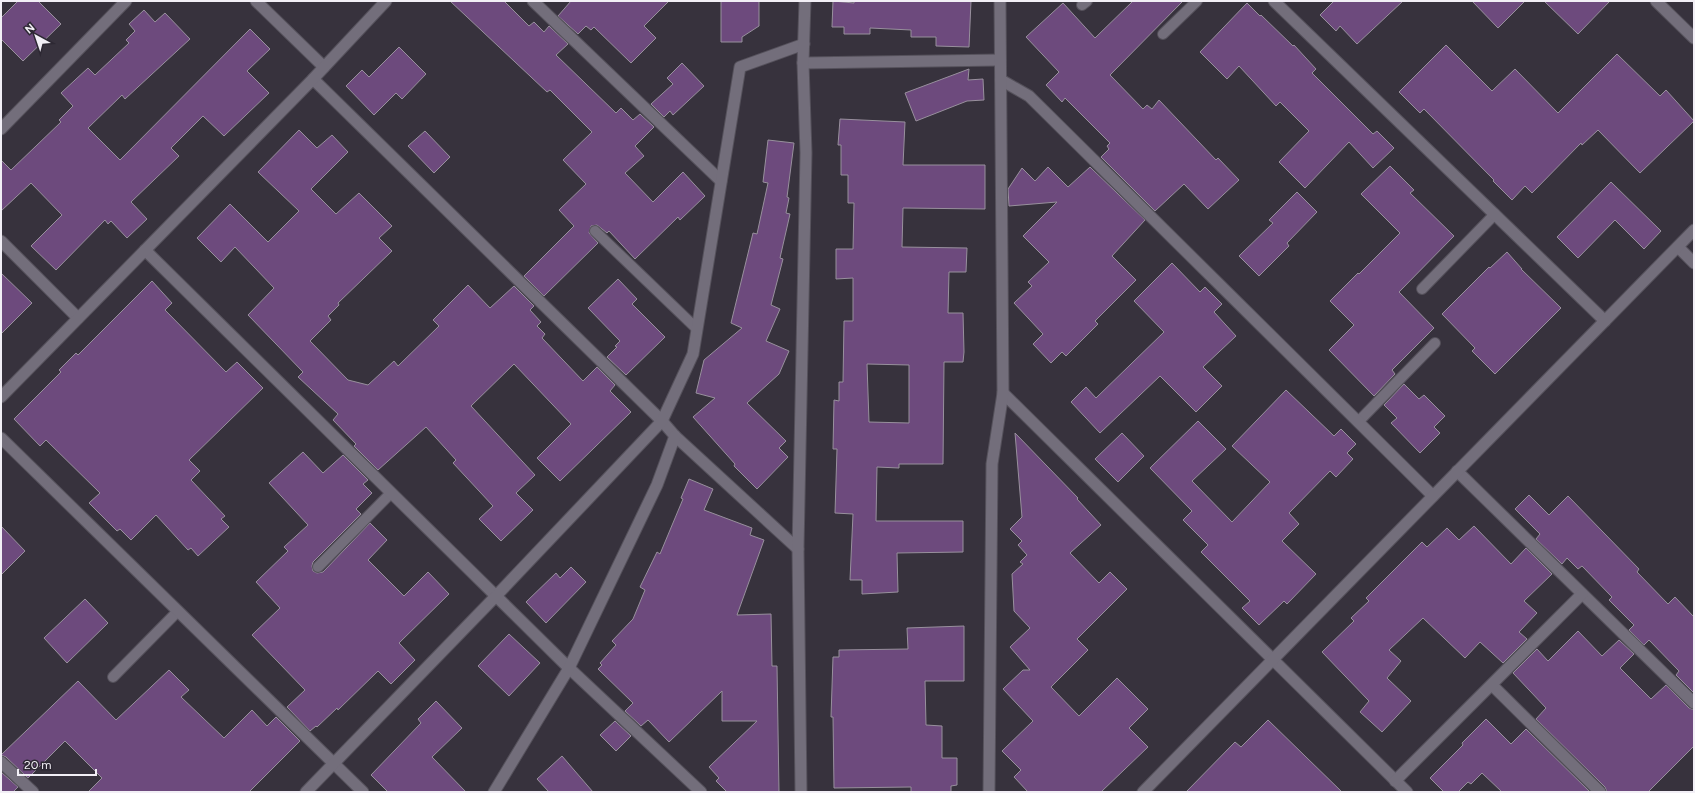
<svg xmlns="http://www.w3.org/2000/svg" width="1695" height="793" font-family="Figtree,sans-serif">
  <rect width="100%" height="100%" fill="#37323d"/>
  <g fill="#6d4a7d" stroke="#98909d" fill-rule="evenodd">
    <path d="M18,1H38L61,24L23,61L1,39V18Z"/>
    <path d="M450,1H504L529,26L534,22L544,32L549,26L568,44L556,55L616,113L621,108L633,120L640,114L654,127L635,146L644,156L625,173L653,202L683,172L705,196L680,220L678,217L635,259L609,231L607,233L597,225L591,226L589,233L598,243L544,296L524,276L574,226L559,210L586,184L563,160L592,132L550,90L547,92Z"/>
    <path d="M571,1H669L644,26L656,38L631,63L594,27L591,30L586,26L578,34L558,16Z"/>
    <path d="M721,1H759V26L742,37V42H721Z"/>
    <path d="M833,1L854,3V1H971L969,47L936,46V37H911V30L870,28V34H844V27H832Z"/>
    <path d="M1133,1H1183L1110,75L1143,109L1147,105L1152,109L1159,100L1216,160L1218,158L1239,180L1208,209L1184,184L1155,211L1101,157L1109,149L1107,146L1110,143L1065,98L1062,102L1046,85L1059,72L1026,37L1063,3L1095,38Z"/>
    <path d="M1334,1H1403L1357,44L1340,26L1336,31L1320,15Z"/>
    <path d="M1472,1H1525L1498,28Z"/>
    <path d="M1544,1H1610L1578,34Z"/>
    <path d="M1247,3L1260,16L1261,15L1293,46L1294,45L1316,69L1312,73L1373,134L1377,131L1394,148L1373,168L1349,142L1305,188L1279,162L1309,131L1280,102L1276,106L1239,66L1227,79L1200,52Z"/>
    <path d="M144,10L155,22L165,13L190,39L125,99L122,95L88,128L120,160L250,29L270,49L247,71L269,93L224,136L203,116L171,148L179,156L131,202L147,219L127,238L111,221L108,224L105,220L56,270L31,246L62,215L31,183L1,211V160L11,170L61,122L59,120L73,106L61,93L88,68L95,75L129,43L126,40L135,31L129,24Z"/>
    <path d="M1446,45L1492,91L1515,69L1558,113L1617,54L1660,96L1666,90L1694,121L1640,173L1598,130L1582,145L1581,143L1532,193L1525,186L1512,200L1493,181L1494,180L1424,109L1420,113L1399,92Z"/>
    <path d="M399,47L426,74L402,99L396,93L374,115L346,86L362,70L369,77Z"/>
    <path d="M682,63L704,86L673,115L670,111L664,117L651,104L673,84L667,78Z"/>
    <path d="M969,69L968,80L983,79L984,100L967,101L916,121L905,93Z"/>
    <path d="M840,119L905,122L903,165H985V209L903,208L902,247L967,248L966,272H949L948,313H963L964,352L963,362H944L943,464H899V468L877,467L876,521H963V552L897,553L898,592L862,594V580H850L853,514L835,513L837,449H833L834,400L839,401V382H843L844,321H853V278L836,279V249H853L854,203H848V175H841V145H838ZM867,364L909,365V423L869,422Z"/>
    <path d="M299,130L317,148L332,135L348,152L311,189L336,214L359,193L392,226L379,238L392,251L338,303L339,305L328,316L331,320L310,341L348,380L368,385L394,361L398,366L439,326L433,320L468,285L490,308L514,286L534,306L530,310L541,322L537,326L545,334L542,338L583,381L597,367L615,385L610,391L631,412L560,481L537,458L571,424L514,364L471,406L535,475L516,493L533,510L501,541L479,519L493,506L453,463L456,460L426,427L378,470L354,446L356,444L333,420L338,414L298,377L303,372L248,315L274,288L235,247L221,262L197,238L230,204L268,242L299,211L258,172Z"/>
    <path d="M425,131L450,157L434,173L408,146Z"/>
    <path d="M768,140L794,143L787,197L789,198L786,213L790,214L780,258L783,259L771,305L780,309L766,341L789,351L779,374L747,403L786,441L779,448L788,457L757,489L734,466L735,464L693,417L715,398L696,393L704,360L742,328L731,323L753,233L757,234L768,183L763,182Z"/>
    <path d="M1390,166L1414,190L1410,193L1454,236L1399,292L1434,328L1392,370L1395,374L1374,396L1329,350L1354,325L1330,301L1358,273L1359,274L1400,233L1361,194Z"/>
    <path d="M1048,167L1068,187L1090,167L1145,220L1112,256L1136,280L1095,321L1098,324L1066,356L1062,352L1051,363L1033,344L1043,334L1014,303L1032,286L1028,282L1049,262L1023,236L1057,202L1009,206L1008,189L1022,168L1035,181Z"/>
    <path d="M1611,182L1661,231L1644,249L1615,220L1578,258L1557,237Z"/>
    <path d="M1297,192L1317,212L1287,243L1289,246L1259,276L1239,256L1273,223L1269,220Z"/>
    <path d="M1507,252L1522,269H1521L1561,308L1495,374L1472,351L1475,348L1442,314L1489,267L1490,268Z"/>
    <path d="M1172,263L1200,292L1205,287L1222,304L1214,312L1236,336L1203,367L1222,386L1196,412L1160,376L1100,433L1071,402L1086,387L1096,398L1164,332L1134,301Z"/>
    <path d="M1,273L32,303L1,334Z"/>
    <path d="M618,279L637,299L632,304L665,337L626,375L607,357L617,347L615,346L620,341L588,308Z"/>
    <path d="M152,281L172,303L165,310L226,372L237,362L263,388L189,460L200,471L191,480L225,516L221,519L229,527L198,556L191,548L188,550L156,515L131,540L120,529L117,531L89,503L100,493L46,440L40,446L14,419L61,372L59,370L76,353L78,355Z"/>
    <path d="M1404,384L1419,399L1424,395L1445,416L1434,427L1440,433L1420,453L1391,423L1397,418L1384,405Z"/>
    <path d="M1286,390L1334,436L1341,429L1356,444L1347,453L1353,459L1336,477L1330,471L1289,513L1299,524L1282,541L1316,574L1287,604L1284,601L1259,625L1242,608L1250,601L1201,552L1208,545L1183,520L1192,511L1150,468L1198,421L1226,449L1192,481L1232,522L1270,482L1232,446Z"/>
    <path d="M1015,433L1078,498L1077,499L1101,525L1070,553L1099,583L1110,572L1127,589L1077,639L1088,650L1051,687L1079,716L1117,678L1148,709L1129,728L1148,747L1101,792H1028L1014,777L1021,770L1002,751L1033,721L1003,689L1023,670H1030L1010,647L1030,628L1014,611L1012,574L1023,564L1020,562L1027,555L1018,545L1022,541L1010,529L1022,517Z"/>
    <path d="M1122,433L1144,456L1118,482L1095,459Z"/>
    <path d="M303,452L323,473L343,455L368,480L363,484L372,493L356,509L361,514L313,562L312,566L313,571L317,573L323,572L370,523L387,540L368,560L404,596L428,572L449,594L399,643L415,660L391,684L378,671L338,710L337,708L317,727L316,726L310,731L287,707L305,690L252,635L280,608L256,582L288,551L284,547L308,525L269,483Z"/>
    <path d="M689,479L713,489L704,510L752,528L750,535L764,540L737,615L771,614L772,666H777L779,792H727L716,781L719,778L709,767L757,721H722V691L669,742L648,720L641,726L625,711L633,703L598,669L602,665L600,663L616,645L612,641L633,619L645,590L640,587L657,552L660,554L683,499L681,498Z"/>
    <path d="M1529,495L1549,515L1568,496L1639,569L1637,572L1668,604L1675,597L1694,617V693L1676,675L1679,671L1649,640L1644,645L1629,630L1634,625L1609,600L1612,597L1582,566L1578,569L1567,558L1562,564L1536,539L1540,534L1515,509Z"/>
    <path d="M1,526L25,551L1,575Z"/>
    <path d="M1474,526L1511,564L1526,548L1552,574L1524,601L1537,613L1519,632L1527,639L1503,663L1480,642L1465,658L1423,618L1389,650L1401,661L1387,678L1411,701L1382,732L1360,712L1369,701L1322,652L1354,621L1351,618L1369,601L1366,598L1422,542L1427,547L1447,528L1459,540Z"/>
    <path d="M571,567L586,582L546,623L526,602L556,573L560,578Z"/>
    <path d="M85,599L108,623L67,663L44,638Z"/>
    <path d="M964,626V681H925L926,725L942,726V758H957V785L951,786V792H911V787L834,788L833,717H831L833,657H839V650L908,649L907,628Z"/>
    <path d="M1578,631L1602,656L1619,640L1634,654L1620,668L1651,699L1666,685L1689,708L1694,710V746L1648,792H1607L1605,787L1536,719L1546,708L1513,673L1537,649L1548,661Z"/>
    <path d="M509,634L540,663L509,696L478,666Z"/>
    <path d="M169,670L189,690L181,697L224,738L252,710L267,726L276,717L300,741L249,792H88L102,778L65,741L28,778L6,757L1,755L78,681L116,720Z"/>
    <path d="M436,701L462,728L432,757L466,792H388L371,775L421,723L418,719Z"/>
    <path d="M1486,719L1511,744L1526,729L1590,792H1502L1482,773L1471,784L1468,782L1458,792H1444L1430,778L1463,745L1462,743Z"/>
    <path d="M1268,720L1342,792H1186L1235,742L1241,747Z"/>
    <path d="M615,721L631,736L616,751L600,735Z"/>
    <path d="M562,756L593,792H549L537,779Z"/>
    <path d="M1,772L18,787L13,792H1Z"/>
  </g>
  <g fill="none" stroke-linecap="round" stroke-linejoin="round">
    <g stroke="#55515b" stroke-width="12">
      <g id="service">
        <path d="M1082,5L1087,1"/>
        <path d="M1163,34L1197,1"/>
        <path d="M595,231L697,329"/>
        <path d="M1422,289L1495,214"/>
        <path d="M1358,422L1435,343"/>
        <path d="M318,567L391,493"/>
        <path d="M113,677L178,611"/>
      </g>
    </g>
    <g stroke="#55515b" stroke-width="13">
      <g id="minor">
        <path d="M256,1L324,67"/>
        <path d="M533,1L721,181"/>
        <path d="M1274,1L1605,321"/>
        <path d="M1656,1L1694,38"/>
        <path d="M803,63L1000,60"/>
        <path d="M313,79L662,421L675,436L798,549"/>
        <path d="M1001,80L1029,96L1433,496"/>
        <path d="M1,129L126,1"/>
        <path d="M1,241L78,318"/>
        <path d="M1678,247L1694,263"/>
        <path d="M145,250L569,668L701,792"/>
        <path d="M1003,393L1407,792"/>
        <path d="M1,397L313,79L386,1"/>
        <path d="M1,438L363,792"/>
        <path d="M1457,471L1694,703"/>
        <path d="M1492,685L1600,792"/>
        <path d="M1395,781L1582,594"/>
        <path d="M306,792L496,596L662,421L693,354L740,67L804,44"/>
        <path d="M494,792L569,668L657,485L675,436"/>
        <path d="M801,792L798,549L806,153L803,63L805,1"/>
        <path d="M989,792L992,464L1003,393L1000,1"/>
        <path d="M1143,792L1694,230"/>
      </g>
    </g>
    <g stroke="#55515b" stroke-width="13">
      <path id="tertiary" d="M1,762L33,792"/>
    </g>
    <use href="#service" stroke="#736e7b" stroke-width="10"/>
    <use href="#minor" stroke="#736e7b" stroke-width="11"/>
    <use href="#tertiary" stroke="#736e7b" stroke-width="11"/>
  </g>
  <rect width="1695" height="793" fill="none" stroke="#f2eff6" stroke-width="4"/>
  <g transform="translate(36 36) rotate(320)" stroke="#2d2833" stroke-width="3" paint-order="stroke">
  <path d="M0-3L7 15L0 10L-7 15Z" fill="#f2eff6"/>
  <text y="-6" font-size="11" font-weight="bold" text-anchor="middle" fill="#f2eff6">N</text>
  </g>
  <path d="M18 769v6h78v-6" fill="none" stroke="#f2eff6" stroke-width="2"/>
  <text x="24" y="769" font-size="12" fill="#f2eff6" stroke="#2d2833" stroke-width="3" paint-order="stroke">20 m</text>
</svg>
